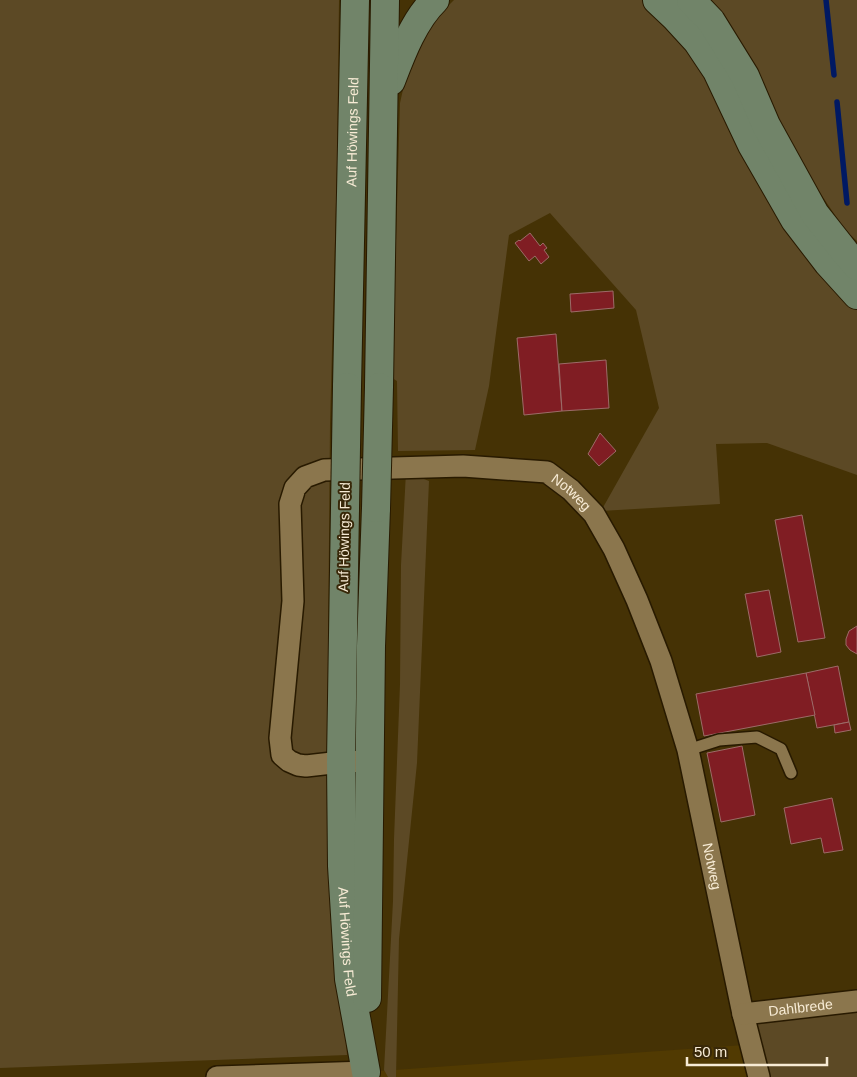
<svg xmlns="http://www.w3.org/2000/svg" width="857" height="1077" font-family="Helvetica,sans-serif">
  <rect width="100%" height="100%" fill="#453205"/>
  <path fill="#513a02" d="M744,1045L752,1077H366V1072Z"/>
  <g fill="#5c4925">
    <path d="M0,0H339L337,165L330,425L328,654L330,805L347,1055L0,1068Z"/>
    <path d="M454,0H645L663,12L857,306V475L767,443L716,444L720,504L601,511L659,408L636,310L550,213L509,235L489,386L475,450L398,451L397,381L392,378L400,103L406,76L424,35L438,16Z"/>
    <path d="M711,0H857V241L845,230L804,169L766,101L729,22Z"/>
    <path d="M406,472L429,481L417,763L399,939L396,1077H388L384,1070L393,901L394,839L400,684L401,565Z"/>
    <path d="M857,1007V1077H765L755,1022Z"/>
  </g>
  <g fill="none" stroke-linecap="round" stroke-linejoin="round">
    <g stroke="#001963" stroke-width="5.5">
      <path d="M826,0L834,75"/>
      <path d="M837,102L847,203"/>
    </g>
  </g>
  <g fill="#801d23" stroke="#9c6b68">
    <path d="M530,233L540,246L543,243L547,248L544,250L549,257L541,264L535,256L529,261L515,243L519,240L520,241Z"/>
    <path d="M613,291L614,308L571,312L570,294Z"/>
    <path d="M556,334L562,411L524,415L517,338Z"/>
    <path d="M606,360L609,408L562,411L559,364Z"/>
    <path d="M600,433L616,451L599,466L588,454Z"/>
    <path d="M802,515L825,638L798,642L775,520Z"/>
    <path d="M769,590L781,652L757,657L745,594Z"/>
    <path d="M857,626V654L850,650L846,645V639L849,631Z"/>
    <path d="M838,666L849,722L817,728L806,673Z"/>
    <path d="M806,673L815,715L704,736L696,694Z"/>
    <path d="M849,722L851,730L835,733L834,725Z"/>
    <path d="M742,746L755,815L721,822L707,753Z"/>
    <path d="M832,798L843,850L824,853L821,838L791,844L784,808Z"/>
  </g>
  <g fill="none" stroke-linecap="round" stroke-linejoin="round">
    <g stroke="#281a00" stroke-width="14">
      <path id="service" d="M688,750L719,740L757,737L781,749L791,773"/>
    </g>
    <g stroke="#281a00" stroke-width="24">
      <g id="minor">
        <path id="s1" d="M370,761L341,762L306,766L298,765L289,761L282,755L280,738L293,601L290,504L295,488L305,477L324,470L463,466L547,472L571,490L594,514L614,549L637,600L661,661L688,750L743,1014L759,1077"/>
        <path id="s2" d="M743,1014L857,1001"/>
        <path d="M217,1077L366,1072V1077"/>
      </g>
    </g>
    <g stroke="#281a00" stroke-width="30">
      <g id="secondary">
        <path d="M657,0L675,17L697,41L717,71L752,145L795,220L828,263L857,295"/>
        <path d="M691,0L711,21L745,76L766,125L815,214L845,252L857,266"/>
        <path d="M391,81C401,55 414,20 435,0"/>
        <path id="s3" d="M347,387L355,0"/>
        <path d="M379,387L385,0"/>
        <path id="s4" d="M345,508L341,762L342,866L349,979L366,1072"/>
        <path d="M367,998L371,646L376,508"/>
      </g>
    </g>
    <use href="#service" stroke="#8b764d" stroke-width="11"/>
    <use href="#minor" stroke="#8b764d" stroke-width="21"/>
    <use href="#secondary" stroke="#718469" stroke-width="28"/>
    <g stroke="#281a00" stroke-width="30" stroke-linecap="butt">
      <g id="secondary-bridge">
        <path d="M345,508L347,387"/>
        <path d="M376,508L379,387"/>
      </g>
    </g>
    <use href="#secondary-bridge" stroke="#718469" stroke-width="28"/>
  </g>
  <g text-anchor="middle" stroke-width="4" stroke-linejoin="round" paint-order="stroke">
    <g font-size="14" fill="#f7ebd5" stroke="#382809">
      <text dy="5" stroke="none"><textPath href="#s3" startOffset="255">Auf Höwings Feld</textPath></text>
      <text dy="5" stroke="none"><textPath href="#s1" startOffset="650">Notweg</textPath></text>
      <text transform="translate(344 537) rotate(-89)" y="5">Auf Höwings Feld</text>
      <text dy="5" stroke="none"><textPath href="#s1" startOffset="1055">Notweg</textPath></text>
      <text dy="5" stroke="none"><textPath href="#s4" startOffset="434">Auf Höwings Feld</textPath></text>
      <text dy="5" stroke="none"><textPath href="#s2" startOffset="58">Dahlbrede</textPath></text>
    </g>
  </g>
  <path d="M687 1057v8h140v-8" fill="none" stroke="#f7ebd5" stroke-width="2.5"/>
  <text x="694" y="1057" font-size="15" fill="#f7ebd5" stroke="#382809" stroke-width="4" paint-order="stroke">50 m</text>
</svg>
